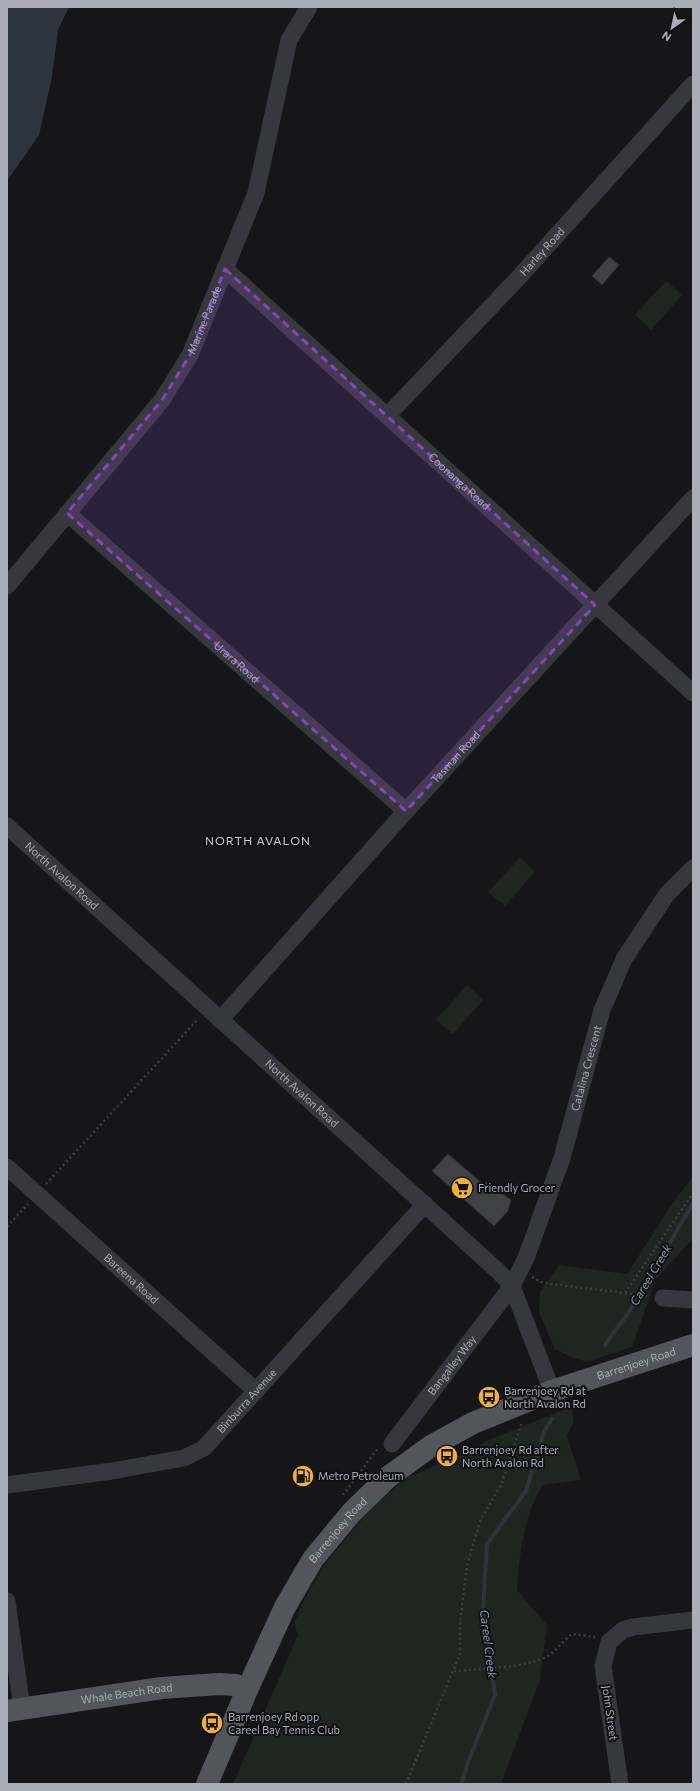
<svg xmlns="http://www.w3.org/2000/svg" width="700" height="1791" font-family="Commissioner,sans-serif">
  <rect width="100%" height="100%" fill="#161618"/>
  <g fill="#1e261f">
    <path d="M666,281L682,295L651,330L635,315Z"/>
    <path d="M520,857L535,872L505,906L488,892Z"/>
    <path d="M467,985L483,1000L453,1034L436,1020Z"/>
    <path d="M693,1177V1238L656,1279L632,1347L587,1362L571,1357L555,1349L539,1313L540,1292L559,1265L627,1274L674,1201Z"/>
    <path d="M571,1407L574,1422L567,1436L581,1480L543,1485C524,1513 519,1557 517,1590L547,1625L540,1680L501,1784H233L298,1635L294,1624L303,1602L324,1565L372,1507L408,1477L465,1453L489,1440Z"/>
  </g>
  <path fill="#2c353c" d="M7,7H69L58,30L52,77L39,135L7,181Z"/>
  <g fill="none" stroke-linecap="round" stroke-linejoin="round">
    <g stroke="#2c353c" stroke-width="4">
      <path d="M605,1345L631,1309L693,1203"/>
      <path d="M461,1784L469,1760L495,1695L483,1609L487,1544L526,1491L544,1432L552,1419"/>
    </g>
  </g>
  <g fill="#404145" stroke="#303034">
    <path d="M609,257L619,265L602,285L592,276Z"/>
    <path d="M448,1154L484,1185L486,1182L511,1200L508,1211L494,1226L432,1171Z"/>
  </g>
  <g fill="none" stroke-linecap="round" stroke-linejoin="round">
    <g stroke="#3d3f44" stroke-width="2.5" stroke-dasharray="2 3" stroke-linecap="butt">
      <path d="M46,1184L198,1019"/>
      <path d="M7,1227L28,1204"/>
      <path d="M532,1277L543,1283L649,1296"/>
      <path d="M625,1293L693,1193"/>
      <path d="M343,1495L378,1448"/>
      <path d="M454,1671C478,1669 525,1668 546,1657C555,1652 563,1641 572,1634L595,1637"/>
      <path d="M406,1784L460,1654V1622L467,1566L480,1521L502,1483L522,1422"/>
    </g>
    <g stroke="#37383d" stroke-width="17">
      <path id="s1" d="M225,269L693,693"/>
      <path id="s2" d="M387,416L520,276L693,84"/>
      <path id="s3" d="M67,513L406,811"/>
      <path id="s4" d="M7,586L162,400L190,355L256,193L289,40L309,7"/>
      <path id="s5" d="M7,826L499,1272L512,1286L552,1391"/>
      <path id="s6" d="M220,1020L406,811L693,498"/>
      <path id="s7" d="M7,1167L256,1391"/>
      <path d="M663,1298L693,1300"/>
      <path id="s8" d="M392,1444L512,1286L526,1258L562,1158L602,1010L624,959L667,894L693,868"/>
      <path id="s9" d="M7,1485L112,1471L184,1458L204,1448L425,1204"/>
      <path d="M7,1601L22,1709"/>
      <path d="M620,1784L603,1666L609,1642L623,1630L633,1627L693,1620"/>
    </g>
    <g stroke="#53555c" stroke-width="22">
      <path id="s10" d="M7,1711L162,1688L219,1684L236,1685L247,1690"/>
      <path id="s11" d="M207,1784L247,1690L285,1607L313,1559L352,1512L387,1478L431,1446L473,1423L552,1391L693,1345"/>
    </g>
  </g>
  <path fill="#8446be" fill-opacity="0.2" stroke="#8446be" stroke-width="3" stroke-dasharray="8 5" stroke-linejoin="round" d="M225,269L595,605L406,811L67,513L162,400L190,355Z"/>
  <defs>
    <g id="supermarket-disc" transform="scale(1.15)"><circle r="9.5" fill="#f2b134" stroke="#111113"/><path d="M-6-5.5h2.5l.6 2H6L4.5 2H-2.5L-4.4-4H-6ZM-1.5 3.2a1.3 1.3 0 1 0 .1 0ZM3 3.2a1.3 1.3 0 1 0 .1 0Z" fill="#111"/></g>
    <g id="bus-disc" transform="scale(1.15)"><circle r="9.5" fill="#f2b134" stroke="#111113"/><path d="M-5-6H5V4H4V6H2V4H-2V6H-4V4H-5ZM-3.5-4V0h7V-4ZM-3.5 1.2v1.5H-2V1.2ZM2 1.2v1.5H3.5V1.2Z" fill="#111"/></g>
    <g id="fuel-disc" transform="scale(1.15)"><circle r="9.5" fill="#f2b134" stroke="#111113"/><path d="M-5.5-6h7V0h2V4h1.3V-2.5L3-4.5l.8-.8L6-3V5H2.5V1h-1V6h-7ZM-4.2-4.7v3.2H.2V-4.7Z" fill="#111"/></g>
  </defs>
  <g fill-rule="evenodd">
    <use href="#supermarket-disc" x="462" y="1188"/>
    <use href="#bus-disc" x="489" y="1397"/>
    <use href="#bus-disc" x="447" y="1456"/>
    <use href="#fuel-disc" x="303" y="1476"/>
    <use href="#bus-disc" x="212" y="1723"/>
  </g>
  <g text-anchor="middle" stroke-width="4" stroke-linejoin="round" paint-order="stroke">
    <g font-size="11" fill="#a8adb8" stroke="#111113">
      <text dy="4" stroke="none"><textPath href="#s2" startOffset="226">Harley Road</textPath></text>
      <text dy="4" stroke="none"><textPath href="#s4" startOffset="333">Marine Parade</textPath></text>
      <text dy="4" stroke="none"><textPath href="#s1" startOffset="316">Coonanga Road</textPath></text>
      <text dy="4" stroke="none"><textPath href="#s3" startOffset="226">Urara Road</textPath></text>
      <text dy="4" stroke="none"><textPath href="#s6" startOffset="353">Tasman Road</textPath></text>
      <text dy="4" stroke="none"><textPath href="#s5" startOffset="74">North Avalon Road</textPath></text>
      <text dy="4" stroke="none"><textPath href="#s8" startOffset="429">Catalina Crescent</textPath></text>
      <text dy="4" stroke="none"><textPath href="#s5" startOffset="398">North Avalon Road</textPath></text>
      <text dy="4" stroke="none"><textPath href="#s7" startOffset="167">Bareena Road</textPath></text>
      <text dy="4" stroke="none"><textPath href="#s11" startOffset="635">Barrenjoey Road</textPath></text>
      <text dy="4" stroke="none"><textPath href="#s8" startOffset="99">Bangalley Way</textPath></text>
      <text dy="4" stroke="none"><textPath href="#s9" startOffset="265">Binburra Avenue</textPath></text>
      <text dy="4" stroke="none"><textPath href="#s11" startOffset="287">Barrenjoey Road</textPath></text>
      <text dy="4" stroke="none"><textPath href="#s10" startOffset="121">Whale Beach Road</textPath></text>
      <text transform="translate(610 1713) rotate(82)" y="4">John Street</text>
    </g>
    <g font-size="11" fill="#a8adb8" stroke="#111113" text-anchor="start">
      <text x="478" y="1192">Friendly Grocer</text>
      <text x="504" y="1395">Barrenjoey Rd at<tspan x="504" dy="13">North Avalon Rd</tspan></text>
      <text x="462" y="1454">Barrenjoey Rd after<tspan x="462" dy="13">North Avalon Rd</tspan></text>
      <text x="318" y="1480">Metro Petroleum</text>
      <text x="228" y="1721">Barrenjoey Rd opp<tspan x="228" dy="13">Careel Bay Tennis Club</tspan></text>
    </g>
    <g font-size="12" letter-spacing="1" fill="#c9ccd4" stroke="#111113">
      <text x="258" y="845">NORTH AVALON</text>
    </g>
    <g font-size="12" font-style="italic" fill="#7f9bb3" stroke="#111113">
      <text transform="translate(651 1275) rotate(-59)" y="4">Careel Creek</text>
      <text transform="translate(488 1644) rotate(83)" y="4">Careel Creek</text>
    </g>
  </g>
  <rect width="700" height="1791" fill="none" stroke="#a8adb8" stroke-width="16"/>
  <g transform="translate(672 28) rotate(213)" stroke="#111113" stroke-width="3" paint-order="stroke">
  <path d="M0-3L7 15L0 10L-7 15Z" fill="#a8adb8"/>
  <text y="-6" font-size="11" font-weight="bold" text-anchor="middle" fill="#a8adb8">N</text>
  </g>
</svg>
